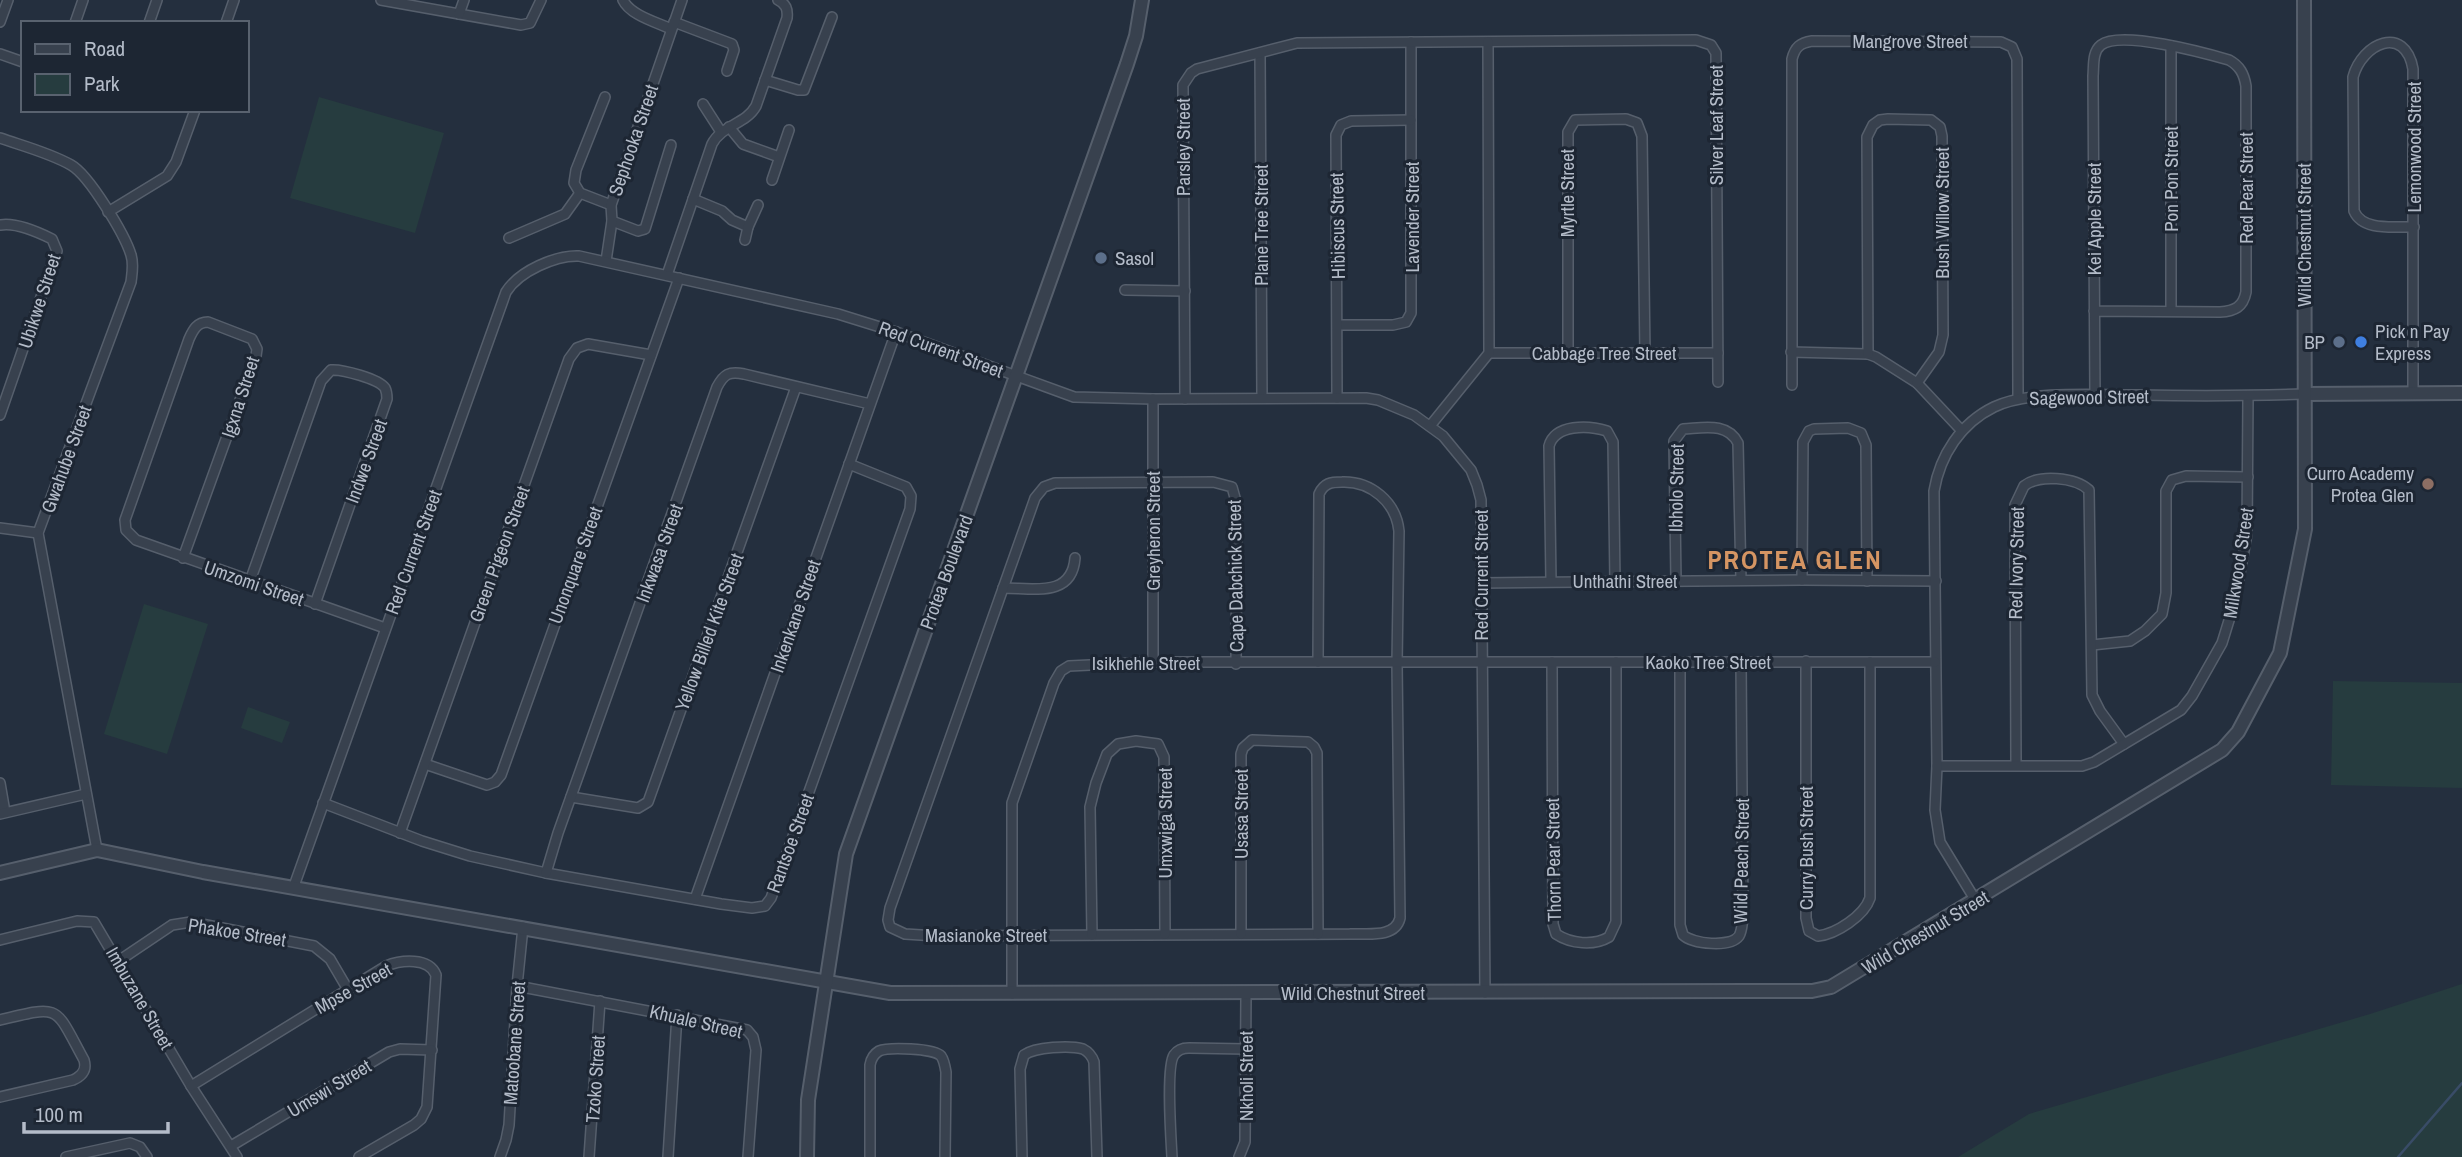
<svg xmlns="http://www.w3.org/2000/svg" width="2462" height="1157" font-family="'Archivo Narrow',sans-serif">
  <rect width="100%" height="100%" fill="#242f3e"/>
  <g fill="#263c3f">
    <path d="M319,97L444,133L415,233L290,198Z"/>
    <path d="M144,604L208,624L167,754L104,734Z"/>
    <path d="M2333,681L2462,683V788L2331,785Z"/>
    <path d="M248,707L290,722L282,743L241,728Z"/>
    <path d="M2462,984V1157H1958L2029,1114L2370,1014Z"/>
  </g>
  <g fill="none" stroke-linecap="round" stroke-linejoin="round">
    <path stroke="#394c67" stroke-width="2.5" d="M2398,1157L2462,1083"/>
    <g stroke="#565f6c" stroke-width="12">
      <g id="minor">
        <path d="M381,0L521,25L530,23L541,0"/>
        <path d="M623,0C630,15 656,22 671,29"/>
        <path d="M459,14L464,0"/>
        <path d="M0,22L8,0"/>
        <path d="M674,22L732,44L734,50L727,71"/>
        <path d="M75,23L83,0"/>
        <path d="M149,23L157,0"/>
        <path d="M226,23L234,0"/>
        <path d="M2171,46V311"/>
        <path d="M1260,53L1262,398"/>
        <path d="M0,54L23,62"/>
        <path d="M765,80L798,90H804L832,17"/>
        <path d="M605,97L576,170L574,183L580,193L611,205"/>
        <path d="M703,104L721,132"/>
        <path d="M729,127L743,144L779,157"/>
        <path d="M0,138C23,146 50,153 71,165C89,175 125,235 131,255C134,264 132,273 131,282L38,533L97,850"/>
        <path d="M772,180L789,130"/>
        <path d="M693,199L722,211L732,220L748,227"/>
        <path d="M108,212L167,176L176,162L195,110"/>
        <path d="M612,221L638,231L645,229L671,145"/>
        <path d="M0,225C16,222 38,232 52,239L57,251L0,415"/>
        <path d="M509,238L565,214L580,193"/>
        <path d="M745,240L748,227L758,205"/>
        <path d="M606,261L612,221L611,205L682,0"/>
        <path d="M667,275L712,144C722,125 746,124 756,106L787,18C788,9 786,4 778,0"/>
        <path d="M1125,290L1185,291"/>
        <path d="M2094,311L2220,312C2235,311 2243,307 2246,292V86C2244,74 2240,66 2229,60C2205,53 2121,30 2101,45C2092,52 2094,66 2093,76L2095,395"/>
        <path d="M1338,325H1393L1406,322L1411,313V42"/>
        <path d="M1791,352L1868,354L1876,357L1917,383L1962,431"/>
        <path d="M1489,353H1718"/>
        <path d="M1568,353V132L1575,120L1626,119L1637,123L1642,136L1645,353"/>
        <path d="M1868,354L1867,137L1873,125L1880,120L1888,119L1931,120L1940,127L1942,136L1943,335L1939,352L1917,383"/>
        <path d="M1792,385V59C1795,47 1800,43 1812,41L2001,42L2012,47L2017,59L2018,398"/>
        <path d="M2413,393V69C2405,24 2362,43 2353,77L2354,211C2363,232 2395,226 2414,227"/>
        <path d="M1337,398L1336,135L1341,125L1351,121L1411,120"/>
        <path d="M1185,399L1183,85L1191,73L1197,69L1297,43L1696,40L1711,45L1716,53L1718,382"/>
        <path d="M1430,426L1489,353L1488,42"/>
        <path d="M0,528L38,533"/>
        <path d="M183,558L256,356L257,349L252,339L208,322C197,322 193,330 189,339L125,520L126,530L136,540L385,628"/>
        <path d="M1802,580L1803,442L1809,431L1814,429L1848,428L1861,433L1866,445L1867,581"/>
        <path d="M250,581L321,381L331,370C342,369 379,379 385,388C387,392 387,395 387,399L315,604"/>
        <path d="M1551,581L1549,446C1555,424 1588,425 1607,431L1613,442L1615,581"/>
        <path d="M1676,581L1674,441L1683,429C1704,428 1727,422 1738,443L1741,580"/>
        <path d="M1482,583L1802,580L1936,581"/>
        <path d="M1003,588C1033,588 1072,598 1075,558"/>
        <path d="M2092,645L2130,641L2145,631L2162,614L2166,593V491L2172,480L2186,476L2248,477"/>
        <path d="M1806,661V918L1809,931L1818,936C1836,934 1864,916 1870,898V662"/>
        <path d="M1153,662V399"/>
        <path d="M1552,662L1553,924L1556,934C1571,944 1594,946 1609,937L1616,922V662"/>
        <path d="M1680,662V925L1683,935C1693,944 1730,948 1739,936C1742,931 1742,924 1743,918L1741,662"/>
        <path d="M1236,664L1237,505L1232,487L1213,482L1055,483L1044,487L1035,498L890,908L888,920L890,927L905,934L937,936L1350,934C1366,933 1395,939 1400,918L1397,663L1399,531C1396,502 1371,481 1342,482C1331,482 1324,483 1319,494L1318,662"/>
        <path d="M425,764L487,785L495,782L501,775L679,278"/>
        <path d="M2016,765L2015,505L2024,486C2039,474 2075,477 2089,490L2092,695L2100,711L2124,744"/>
        <path d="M1937,766H2082L2094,762L2181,710L2192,696L2222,643L2235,601L2247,534L2248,396"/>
        <path d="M0,783L5,812"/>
        <path d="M571,797L638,808L648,802L796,387"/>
        <path d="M323,803L422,841L470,856L546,873L721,904L752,908L765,906L771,898L910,509L911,496L906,487L849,464"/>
        <path d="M0,814L86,794"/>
        <path d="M400,833L569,359L577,348L588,344L651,355"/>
        <path d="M546,873L558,833L717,387C724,374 729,371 744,374L870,404"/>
        <path d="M294,886L506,292C519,271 556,255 579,256L838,314L896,332L1074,397L1153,399L1366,398L1378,400L1414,415L1443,436L1471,470L1477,485L1481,500L1485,993"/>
        <path d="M695,899L896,332"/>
        <path d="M1976,901L1940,842L1935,810L1937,766L1934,491C1940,455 1961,423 1994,407C2030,390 2097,395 2138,395C2193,396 2249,396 2304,394"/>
        <path d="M1241,934V754L1243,748L1252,740L1308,742L1314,747L1317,753L1318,934"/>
        <path d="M1092,935L1090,807L1096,783L1107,754L1118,744L1136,741L1158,744L1164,757L1165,934"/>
        <path d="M0,940L77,921L94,922L191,1086L237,1157"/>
        <path d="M117,962L172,925L191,922L314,946L330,959L347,988"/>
        <path d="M517,986L747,1030L753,1037L756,1050L748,1157"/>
        <path d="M1012,994V803L1054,683L1061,671L1069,666L1153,662H1935"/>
        <path d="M0,1020C62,1005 54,1005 84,1060C87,1070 82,1076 73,1080L0,1097"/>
        <path d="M191,1086L386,966C401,960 429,957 436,975L427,1107L421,1119L414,1125L359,1157"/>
        <path d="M231,1146L389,1052L400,1049L432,1050"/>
        <path d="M66,1157L130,1143L140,1147L147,1157"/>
        <path d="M500,1157L506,1140L509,1125L517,986L523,927"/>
        <path d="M589,1157L600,1001"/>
        <path d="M668,1157L677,1015"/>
        <path d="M870,1157V1065C871,1059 874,1054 879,1051C888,1047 934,1048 941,1056C944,1060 945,1066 946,1072L945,1157"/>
        <path d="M1022,1157L1020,1069L1024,1055C1035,1047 1070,1045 1083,1049C1089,1052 1092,1056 1094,1062L1097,1157"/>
        <path d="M1172,1157C1171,1139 1166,1066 1174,1055C1178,1049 1183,1048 1189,1048L1246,1049"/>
        <path d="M1239,1157L1245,1142L1246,993"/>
      </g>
    </g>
    <g stroke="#565f6c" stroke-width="16">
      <g id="tertiary">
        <path d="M2304,394L2462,393"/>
        <path d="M0,873L97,850L203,872L890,993L1751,991H1812L1831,987L2222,750L2238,732L2280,653L2305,529L2304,0"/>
        <path d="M807,1157L808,1100L846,854L1127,64L1136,36L1142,0"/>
      </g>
    </g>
    <use href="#minor" stroke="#38414e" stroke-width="9"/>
    <use href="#tertiary" stroke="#38414e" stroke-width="12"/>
  </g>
  <g fill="#5c6f8a" stroke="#1d2633" stroke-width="2.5">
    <circle cx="1101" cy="258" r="7"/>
    <circle cx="2339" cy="342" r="7"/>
  </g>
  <circle fill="#3f7fe0" stroke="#1d2633" stroke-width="2.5" cx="2361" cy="342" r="7"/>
  <circle fill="#8d6e63" stroke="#1d2633" stroke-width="2.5" cx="2428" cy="484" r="7"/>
  <g text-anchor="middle" stroke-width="6" stroke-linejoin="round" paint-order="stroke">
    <g font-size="19" fill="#b4bcc9" stroke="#1d2633">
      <text x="1910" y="48">Mangrove Street</text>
      <text transform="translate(1716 125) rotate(-90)" y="7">Silver Leaf Street</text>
      <text transform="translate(633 140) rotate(-71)" y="7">Sephooka Street</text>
      <text transform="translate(1183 147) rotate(-90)" y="7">Parsley Street</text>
      <text transform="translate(2414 147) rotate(-90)" y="7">Lemonwood Street</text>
      <text transform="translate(2171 179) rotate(-90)" y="7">Pon Pon Street</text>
      <text transform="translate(2246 188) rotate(-90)" y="7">Red Pear Street</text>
      <text transform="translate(1567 193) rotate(-90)" y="7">Myrtle Street</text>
      <text transform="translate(1942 213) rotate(-90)" y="7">Bush Willow Street</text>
      <text transform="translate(1412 217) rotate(-90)" y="7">Lavender Street</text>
      <text transform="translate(2094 219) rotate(-90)" y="7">Kei Apple Street</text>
      <text transform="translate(1261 225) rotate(-90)" y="7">Plane Tree Street</text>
      <text transform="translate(1337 226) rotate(-91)" y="7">Hibiscus Street</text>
      <text transform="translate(2304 235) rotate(-90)" y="7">Wild Chestnut Street</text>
      <text transform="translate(39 301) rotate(-72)" y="7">Ubikwe Street</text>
      <text transform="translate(941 349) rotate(20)" y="7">Red Current Street</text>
      <text x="1604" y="360">Cabbage Tree Street</text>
      <text transform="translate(240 397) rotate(-72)" y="7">Igxna Street</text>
      <text transform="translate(2089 397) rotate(-1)" y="7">Sagewood Street</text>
      <text transform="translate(66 459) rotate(-70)" y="7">Gwahube Street</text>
      <text transform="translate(366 461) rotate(-70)" y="7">Indwe Street</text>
      <text transform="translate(1676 488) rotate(-89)" y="7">Ibholo Street</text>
      <text transform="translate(1153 531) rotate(-90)" y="7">Greyheron Street</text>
      <text transform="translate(413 552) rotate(-70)" y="7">Red Current Street</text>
      <text transform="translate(659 553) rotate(-70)" y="7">Inkwasa Street</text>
      <text transform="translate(499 554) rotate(-70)" y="7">Green Pigeon Street</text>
      <text transform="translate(2016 563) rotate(-89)" y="7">Red Ivory Street</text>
      <text transform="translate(2238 563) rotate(-81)" y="7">Milkwood Street</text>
      <text transform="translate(575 565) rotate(-70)" y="7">Unonquare Street</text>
      <text transform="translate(946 572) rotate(-70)" y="7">Protea Boulevard</text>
      <text transform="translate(1481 575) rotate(-90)" y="7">Red Current Street</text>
      <text transform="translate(1235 576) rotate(-91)" y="7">Cape Dabchick Street</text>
      <text x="1625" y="588">Unthathi Street</text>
      <text transform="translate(254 583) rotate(19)" y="7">Umzomi Street</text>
      <text transform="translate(795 616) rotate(-71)" y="7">Inkenkane Street</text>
      <text transform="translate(709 632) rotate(-70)" y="7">Yellow Billed Kite Street</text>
      <text x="1708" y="669">Kaoko Tree Street</text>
      <text x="1146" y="670">Isikhehle Street</text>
      <text transform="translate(1241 814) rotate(-90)" y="7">Usasa Street</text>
      <text transform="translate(1165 823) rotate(-90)" y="7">Umxwiga Street</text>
      <text transform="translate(790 843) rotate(-70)" y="7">Rantsoe Street</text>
      <text transform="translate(1806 848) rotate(-90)" y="7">Curry Bush Street</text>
      <text transform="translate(1553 860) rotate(-91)" y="7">Thorn Pear Street</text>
      <text transform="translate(1741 861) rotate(-89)" y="7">Wild Peach Street</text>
      <text transform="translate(237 932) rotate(9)" y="7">Phakoe Street</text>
      <text transform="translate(1925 932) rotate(-31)" y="7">Wild Chestnut Street</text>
      <text x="986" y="942">Masianoke Street</text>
      <text transform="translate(353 988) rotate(-29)" y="7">Mpse Street</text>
      <text x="1353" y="1000">Wild Chestnut Street</text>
      <text transform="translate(140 998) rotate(60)" y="7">Imbuzane Street</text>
      <text transform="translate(696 1021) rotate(13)" y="7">Khuale Street</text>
      <text transform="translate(514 1043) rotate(-86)" y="7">Matoobane Street</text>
      <text transform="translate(1246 1076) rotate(-90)" y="7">Nkholi Street</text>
      <text transform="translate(595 1079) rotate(-86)" y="7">Tzoko Street</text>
      <text transform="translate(329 1088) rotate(-31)" y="7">Umswi Street</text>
    </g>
    <g font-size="19" fill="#b4bcc9" stroke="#1d2633" text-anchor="start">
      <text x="1115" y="265">Sasol</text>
      <text x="2375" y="338">Pick n Pay<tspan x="2375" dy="22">Express</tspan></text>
      <text x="2325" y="349" text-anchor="end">BP</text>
      <text x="2414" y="480" text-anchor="end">Curro Academy<tspan x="2414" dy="22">Protea Glen</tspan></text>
    </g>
    <g font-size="26" font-weight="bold" letter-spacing="2" fill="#d59563" stroke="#1d2633">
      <text x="1795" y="569">PROTEA GLEN</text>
    </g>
  </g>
  <rect x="21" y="21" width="228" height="91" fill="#1d2633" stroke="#59626f" stroke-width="2"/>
  <rect x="35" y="44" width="35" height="10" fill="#38414e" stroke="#59626f" stroke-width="2"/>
  <text x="84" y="56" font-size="21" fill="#b4bcc9">Road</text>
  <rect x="35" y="74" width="35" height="21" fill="#263c3f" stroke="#59626f" stroke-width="2"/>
  <text x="84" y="91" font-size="21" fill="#b4bcc9">Park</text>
  <path d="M24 1122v10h144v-10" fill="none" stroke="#b4bcc9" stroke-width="3.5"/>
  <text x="35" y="1122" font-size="21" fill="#b4bcc9" stroke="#1d2633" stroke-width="5" paint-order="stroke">100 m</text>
</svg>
